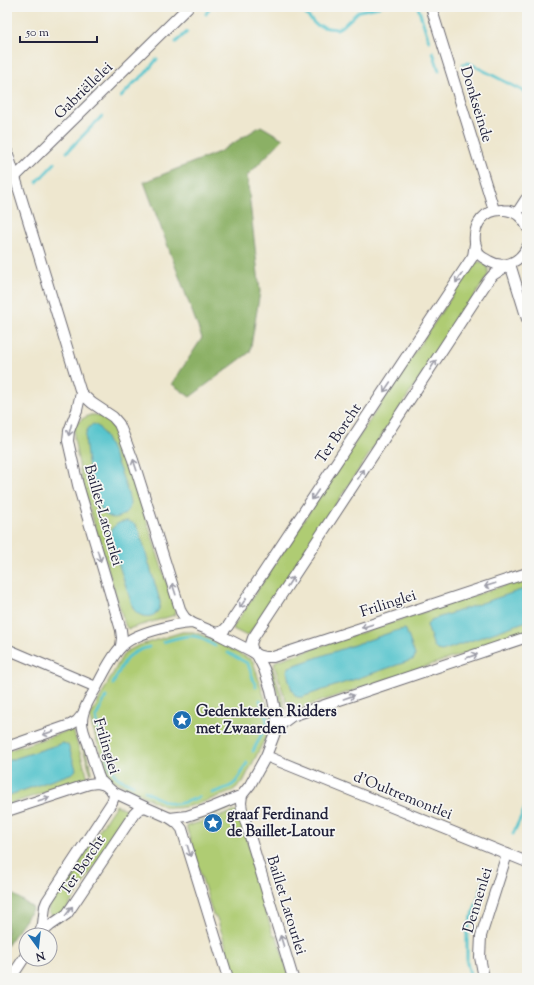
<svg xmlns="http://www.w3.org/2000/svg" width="534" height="985" font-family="'Sorts Mill Goudy',serif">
  <rect width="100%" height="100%" fill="#f6f6f2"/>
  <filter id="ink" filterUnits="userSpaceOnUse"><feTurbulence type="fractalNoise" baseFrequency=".025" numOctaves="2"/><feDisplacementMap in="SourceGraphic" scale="8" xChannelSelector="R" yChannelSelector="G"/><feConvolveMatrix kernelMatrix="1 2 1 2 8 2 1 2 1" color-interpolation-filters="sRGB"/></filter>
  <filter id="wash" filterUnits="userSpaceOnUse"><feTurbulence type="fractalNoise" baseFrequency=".012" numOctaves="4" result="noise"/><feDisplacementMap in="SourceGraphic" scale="16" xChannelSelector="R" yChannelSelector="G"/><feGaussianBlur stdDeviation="0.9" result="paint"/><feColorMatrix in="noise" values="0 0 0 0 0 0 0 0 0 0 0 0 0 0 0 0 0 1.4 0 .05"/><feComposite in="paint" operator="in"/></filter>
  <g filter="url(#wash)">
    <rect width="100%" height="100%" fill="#eee7cf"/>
    <g fill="#afcc73" stroke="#687757">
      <path d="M477,262C485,261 491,268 487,277L248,636H247L233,629L234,626L474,263Z"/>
      <path d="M90,415C100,414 107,418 113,426L128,462L176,612L175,615L128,629L125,625L83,487L74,438L75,426L82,419Z"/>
      <path d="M527,578V633L291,711L289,710L274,664L276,661Z"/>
      <path d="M182,632H193L205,636L250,659L253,661L272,721L271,727L243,782L231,792L226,794C211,799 188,809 173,808C169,808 165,807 161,805L111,779L109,777L92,726L90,717L120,660L124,653L137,646Z"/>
      <path d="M272,666L286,710L282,707L271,671Z"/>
      <path d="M70,730H73L88,778L7,805V751Z"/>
      <path d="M77,731L80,735L92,771L91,774Z"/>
      <path d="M116,805L130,811L64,913C56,917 49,918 48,907Z"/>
      <path d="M229,808H233L189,822L193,819Z"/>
      <path d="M237,811H238L265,898L263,902L273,935L277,937L290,978H233L225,954L227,949L217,918L213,915L187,829V826Z"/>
    </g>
    <g fill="#8bb065" stroke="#566950">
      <path d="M261,126L283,139L247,176L260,292L250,352L190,397L172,384L202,338L144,182L219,152Z"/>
      <path d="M7,890L33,908L7,946Z"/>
    </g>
    <g fill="#58c5cd" stroke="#3d7484">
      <path d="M93,424C96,425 98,426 100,429C108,437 131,495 130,505C130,512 121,517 115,518C111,518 107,516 104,513C95,502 83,448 86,434C87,429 89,427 93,424Z"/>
      <path d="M128,521L135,524L139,530L160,601C162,618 141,622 133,608L110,538C109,527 119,521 128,521Z"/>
      <path d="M527,588V621L442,651L437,650L434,647L427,625L431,620Z"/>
      <path d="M405,629L406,630L415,655L414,659L412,660L302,697C300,697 298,698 296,696C291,692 288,677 287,671L289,667L395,631Z"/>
      <path d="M63,743L68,745L76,769L75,771L73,773L7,796V761Z"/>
    </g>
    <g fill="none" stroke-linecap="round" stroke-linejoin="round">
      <g stroke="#58c5cd" stroke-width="3">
        <path d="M299,7L316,25L328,28L337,29L343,26L359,11L379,7"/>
        <path d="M418,7L429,41"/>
        <path d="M206,14L210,7"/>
        <path d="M176,42L187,32"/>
        <path d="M433,52L439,71"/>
        <path d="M463,64L469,63L527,93"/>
        <path d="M121,97L134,83L145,74L157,59"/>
        <path d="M67,152L102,116"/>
        <path d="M37,182L55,163"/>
        <path d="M163,642C174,639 186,634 198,637C204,639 209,643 215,646"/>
        <path d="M228,653L245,662L248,664L256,687"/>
        <path d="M113,684C123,663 124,654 149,647"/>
        <path d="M101,739L97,725L96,717L106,697"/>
        <path d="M253,751L267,724V720L260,700"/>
        <path d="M106,752C109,760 110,770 116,776C120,780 128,782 133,785"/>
        <path d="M145,791C153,796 164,803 174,804C182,804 191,800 199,797"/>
        <path d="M212,793C235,786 236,785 247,763"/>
        <path d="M513,834L527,804"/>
        <path d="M471,978L467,963V931L487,873"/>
      </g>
    </g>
  </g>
  <g filter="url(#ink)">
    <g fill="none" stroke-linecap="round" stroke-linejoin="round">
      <g stroke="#69676f" stroke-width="12">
        <g id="minor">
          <path d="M431,7L494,210"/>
          <path d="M7,151L81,393L77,410L69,431L68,441L78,485L121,630L122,638L121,646"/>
          <path d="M15,177L188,7"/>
          <path d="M517,213L526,199"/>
          <path d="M527,227C523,217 514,210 503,210C485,209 473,224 475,242C476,246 477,250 479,254C481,257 486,259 489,261C504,270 520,262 527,247"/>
          <path d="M510,264L527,319"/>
          <path d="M81,393L92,403L113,417L119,424L124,436L133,460L181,612L185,618L192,623"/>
          <path d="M192,623L216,633L253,652L257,655L264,669L271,690L277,720L276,730L266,756L250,785L242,795L208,809L187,816L170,818L145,807L113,792L105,785L100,780L98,775C94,764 91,753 88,743C85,736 82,729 82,722C82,709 91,697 97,686C103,674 112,656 121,647C133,633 174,624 192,623Z"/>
          <path d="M216,633L223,631L228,626L469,262L473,256L475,244"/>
          <path d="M7,649L96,687"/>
          <path d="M253,652L251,644L253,638L487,282L493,275L510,264"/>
          <path d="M257,655L265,657H273L527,573"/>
          <path d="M276,730L284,722L292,716L527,637"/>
          <path d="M7,747L70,725L77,721L82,715"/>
          <path d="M266,756L527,862"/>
          <path d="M242,795L241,803L242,810L293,978"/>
          <path d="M7,811L89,784L97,783L105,785"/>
          <path d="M170,818L177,823L182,829L228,978"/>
          <path d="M39,935L51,925L67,914L134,814L139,809L145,807"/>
          <path d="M39,935L43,924L45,906L47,901L112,802L114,797L113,792"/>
          <path d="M11,978L26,955"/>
          <path d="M484,978L480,957L481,936L507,854"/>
        </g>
      </g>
      <use href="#minor" stroke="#fff" stroke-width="10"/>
    </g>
    <defs><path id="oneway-shaft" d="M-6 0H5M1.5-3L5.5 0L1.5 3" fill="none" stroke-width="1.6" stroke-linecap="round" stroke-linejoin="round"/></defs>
    <g stroke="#9c9ca7">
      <use href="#oneway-shaft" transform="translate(459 278) rotate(124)"/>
      <use href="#oneway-shaft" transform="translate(433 365) rotate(-57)"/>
      <use href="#oneway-shaft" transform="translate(387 387) rotate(124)"/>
      <use href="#oneway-shaft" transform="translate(70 430) rotate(104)"/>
      <use href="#oneway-shaft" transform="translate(135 465) rotate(-108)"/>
      <use href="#oneway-shaft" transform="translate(361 474) rotate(-57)"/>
      <use href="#oneway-shaft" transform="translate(315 495) rotate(124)"/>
      <use href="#oneway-shaft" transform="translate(99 556) rotate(74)"/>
      <use href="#oneway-shaft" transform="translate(290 582) rotate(-57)"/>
      <use href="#oneway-shaft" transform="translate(490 585) rotate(162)"/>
      <use href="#oneway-shaft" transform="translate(174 589) rotate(-108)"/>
      <use href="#oneway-shaft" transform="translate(243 603) rotate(124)"/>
      <use href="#oneway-shaft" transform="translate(367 626) rotate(162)"/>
      <use href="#oneway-shaft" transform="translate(472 656) rotate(-19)"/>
      <use href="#oneway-shaft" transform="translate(349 697) rotate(-19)"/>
      <use href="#oneway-shaft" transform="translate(48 733) rotate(161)"/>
      <use href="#oneway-shaft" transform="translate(44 799) rotate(-18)"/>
      <use href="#oneway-shaft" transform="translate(189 851) rotate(73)"/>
      <use href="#oneway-shaft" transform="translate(69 911) rotate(-53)"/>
      <use href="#oneway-shaft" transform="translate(282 941) rotate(-107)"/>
    </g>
  </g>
  <defs>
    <g id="sight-disc" transform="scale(1)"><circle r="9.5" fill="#1f6fb2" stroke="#f6f6f2"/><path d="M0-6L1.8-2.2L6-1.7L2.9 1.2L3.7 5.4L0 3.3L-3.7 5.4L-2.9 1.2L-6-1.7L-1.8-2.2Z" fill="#fff"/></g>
  </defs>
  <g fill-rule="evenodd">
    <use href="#sight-disc" x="182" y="720"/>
    <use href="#sight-disc" x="213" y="823"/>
  </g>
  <g text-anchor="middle" stroke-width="3.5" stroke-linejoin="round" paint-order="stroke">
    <g font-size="15" fill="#22223b" stroke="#f6f6f2">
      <text transform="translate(83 90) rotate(-44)" y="5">Gabriëllelei</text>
      <text transform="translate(477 104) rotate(73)" y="5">Donkseinde</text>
      <text transform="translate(338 433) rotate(-56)" y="5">Ter Borcht</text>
      <text transform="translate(104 515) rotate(74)" y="5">Baillet-Latourlei</text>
      <text transform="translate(388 603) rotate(-18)" y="5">Frilinglei</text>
      <text transform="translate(107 746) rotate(73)" y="5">Frilinglei</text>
      <text transform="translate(403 795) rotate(22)" y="5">d'Oultremontlei</text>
      <text transform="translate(82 865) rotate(-56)" y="5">Ter Borcht</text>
      <text transform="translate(477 900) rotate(-73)" y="5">Dennenlei</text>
      <text transform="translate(287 905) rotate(73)" y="5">Baillet Latourlei</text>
    </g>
    <g font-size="15" font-weight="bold" fill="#22223b" stroke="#f6f6f2" text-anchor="start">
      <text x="196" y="716">Gedenkteken Ridders<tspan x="196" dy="17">met Zwaarden</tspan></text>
      <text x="227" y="819">graaf Ferdinand<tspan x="227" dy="17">de Baillet-Latour</tspan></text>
    </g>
  </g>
  <rect width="534" height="985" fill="none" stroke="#f6f6f2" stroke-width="24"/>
  <g transform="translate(38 947) rotate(165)"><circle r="19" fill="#f6f6f2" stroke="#a1a1a9"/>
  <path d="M0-3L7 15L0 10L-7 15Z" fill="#1f6fb2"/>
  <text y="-6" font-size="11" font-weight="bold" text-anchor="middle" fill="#22223b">N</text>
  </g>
  <path d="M20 36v6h77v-6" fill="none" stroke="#22223b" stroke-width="2"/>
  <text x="26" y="36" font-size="12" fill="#22223b" stroke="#f6f6f2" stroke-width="3" paint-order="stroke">50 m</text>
</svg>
